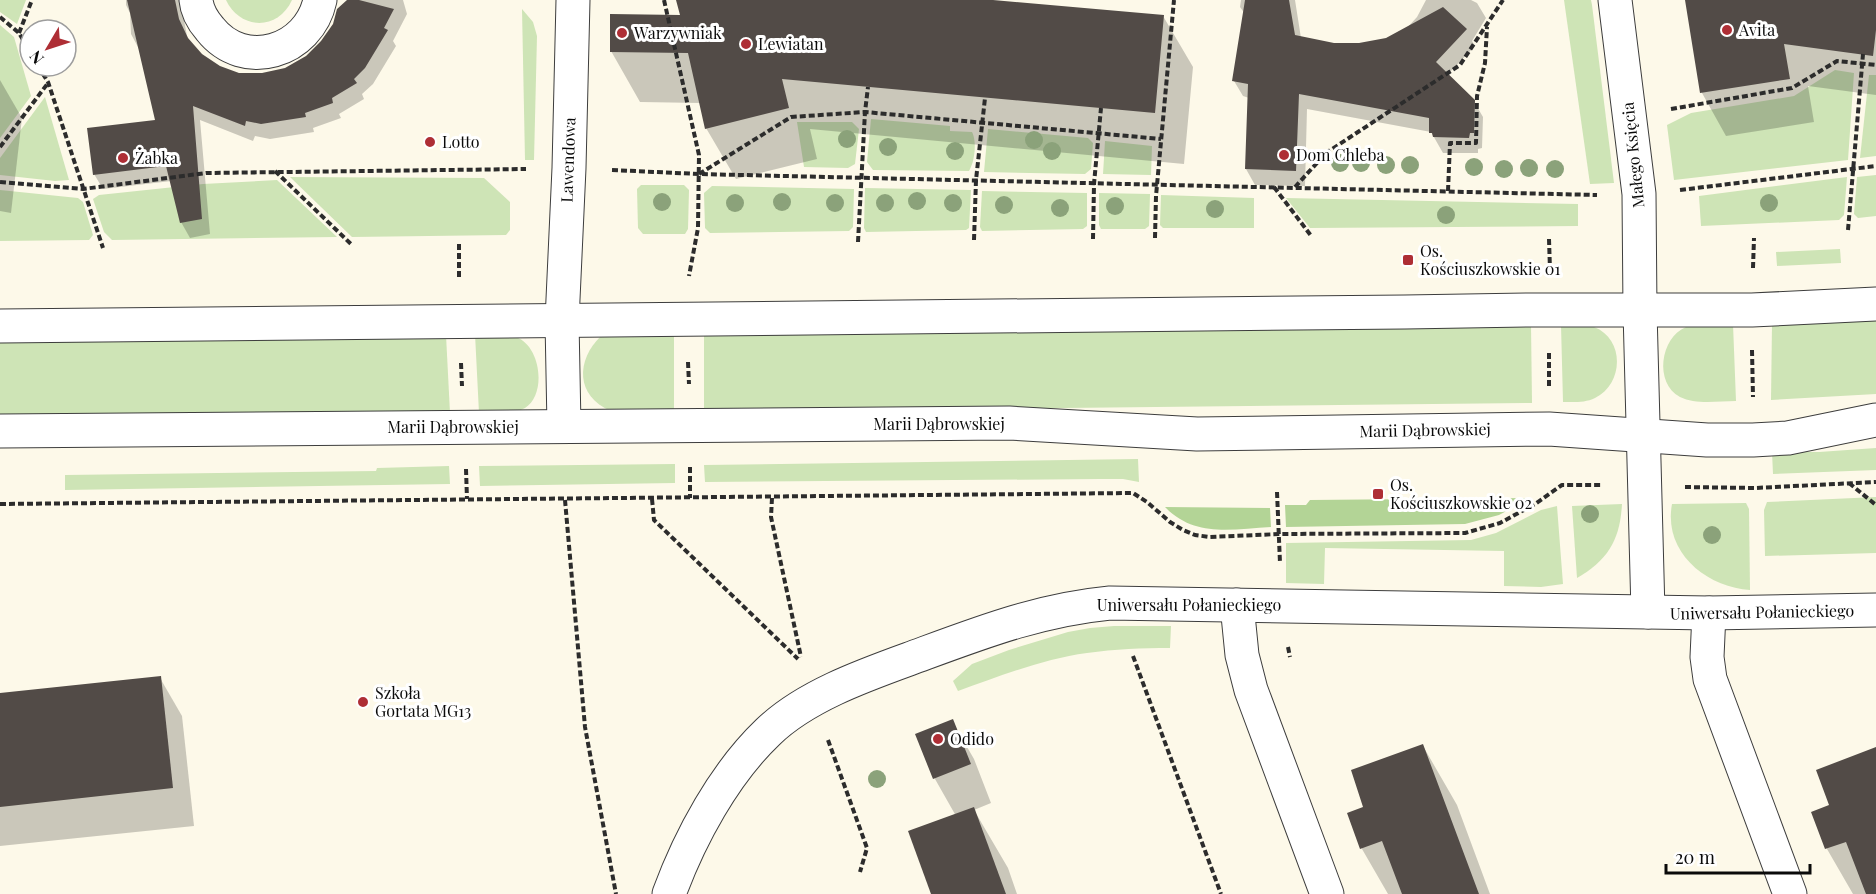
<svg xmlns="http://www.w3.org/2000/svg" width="1876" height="894" font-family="'Playfair Display',serif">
  <rect width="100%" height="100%" fill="#fdf9e9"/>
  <g fill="#cee4b6">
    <path d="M0,0H26L17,24L0,12Z"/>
    <path d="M226,0H292C278,31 240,30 226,0Z"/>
    <path d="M1564,0H1591L1592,5L1614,183L1590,184Z"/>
    <path d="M522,9L533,22L537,36L534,160H525Z"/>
    <path d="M0,25L14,37L31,96L0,138Z"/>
    <path d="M1835,70L1854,73L1848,160L1674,180L1667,125L1691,113L1794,96Z"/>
    <path d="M1869,75H1876V156L1860,158Z"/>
    <path d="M45,97L69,180L55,181L0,175V158Z"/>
    <path d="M871,119L950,126V131L972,132C977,141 975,162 969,171L873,170L867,162Z"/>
    <path d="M797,122H852L859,129L855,164L848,168L804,167Z"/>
    <path d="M988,129L1088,138L1093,143L1091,169L1085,174L984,172Z"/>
    <path d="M1105,141L1152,146L1151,175L1103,174Z"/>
    <path d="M1876,175V216L1858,218L1854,214L1857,177Z"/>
    <path d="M290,177L484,178L510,202V230L506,235L352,237Z"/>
    <path d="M1847,177L1844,215L1839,220L1701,226L1699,196Z"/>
    <path d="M277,180L337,237L112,240L104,232L93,199L99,195L203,184Z"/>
    <path d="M641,185H684L689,190L688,229L685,234H643L638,228L637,189Z"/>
    <path d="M712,186L854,189L853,227L849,231L710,233L705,228L704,193Z"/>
    <path d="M865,188L971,190L969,228L966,230L866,232L864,228Z"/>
    <path d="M0,190L78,198L83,202L93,235L89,240L0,241Z"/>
    <path d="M982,191L1087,193V226L1083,229L982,231L980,227Z"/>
    <path d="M1099,193L1150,194L1149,226L1145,229H1101L1099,225Z"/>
    <path d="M1161,195L1254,198V228H1163L1160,225Z"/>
    <path d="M1286,198L1578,204V226L1310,228Z"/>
    <path d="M1840,249L1841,263L1777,266L1776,252Z"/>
    <path d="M1876,318V394L1771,400L1772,324Z"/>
    <path d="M1733,324L1736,401C1718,401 1696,405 1680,397C1654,383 1660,338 1686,327C1697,322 1720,324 1733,324Z"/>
    <path d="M1531,325L1532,403L704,412V333Z"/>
    <path d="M1561,325C1571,325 1584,324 1594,327C1625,339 1624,384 1595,398C1585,403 1573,402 1563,402Z"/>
    <path d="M475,334C486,335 506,333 516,337C541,346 547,394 525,408C513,415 494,413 479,413Z"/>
    <path d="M674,334V412L611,411C575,396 576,360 601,336Z"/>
    <path d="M446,335L450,413L0,417V340Z"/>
    <path d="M1876,448V470L1773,474L1772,452H1819Z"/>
    <path d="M1138,459L1139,482L1123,479H1100L705,482L704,465Z"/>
    <path d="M675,464V483L480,486L479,466Z"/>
    <path d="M449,466L450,484L65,490V475L376,471L377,468Z"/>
    <path d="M1876,497V553L1765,556L1764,510L1767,502Z"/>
    <path d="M1746,503L1749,509L1750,590C1706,587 1663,552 1672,504Z"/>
    <path d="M1622,504C1620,540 1608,560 1577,578L1572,506Z"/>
    <path d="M1557,506L1563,584L1541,587L1504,586V551L1325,548L1324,584L1286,583V543L1471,540L1496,533L1541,510Z"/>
    <path d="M1114,626H1171L1170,648C1142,648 1115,649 1087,653C1043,659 1000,676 958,691L953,681L972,664L1009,650L1068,632L1090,628Z"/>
  </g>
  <g fill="#b3d496">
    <path d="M1531,498L1499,515L1465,524L1286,527L1285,505H1306L1310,500Z"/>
    <path d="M1165,507L1270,508L1271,527C1232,529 1195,538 1165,507Z"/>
  </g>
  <g fill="#0003">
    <path d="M126,0H183V15L187,36L190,43L201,55L219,67L239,75L262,74L285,69L307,57L323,42L349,0H403L407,14L393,41L396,46L373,84L362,94L364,99L339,114L341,118L313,128L314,132L270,139L255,136L253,141L200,120L210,234L190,238L181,222L171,181L103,189L94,174L157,122L139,49L131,34L130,13L126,5Z"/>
    <path d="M678,0H976L1163,16L1193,67L1184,164L810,129L817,159L736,179L706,128L701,103L640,102L611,51L682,17Z"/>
    <path d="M1241,0H1295L1301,38L1333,45H1359L1386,39L1405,30L1417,17L1426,0H1471L1477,3L1486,18L1472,41L1475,46L1447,75L1473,100L1483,117L1482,148L1478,149V153H1443L1431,132L1307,109L1305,186L1255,185L1246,169L1249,98L1243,96L1234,81L1245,14L1240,7Z"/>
    <path d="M1686,0H1876V95L1808,86L1814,122L1726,136L1702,93Z"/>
    <path d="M0,80L22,118L11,213L0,211Z"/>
    <path d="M160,678L182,716L194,826L0,846V695Z"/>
    <path d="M952,721L974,759L991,803L974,810L1008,868L1017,894H932L956,816L935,779L917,735Z"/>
    <path d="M1423,746L1457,805L1490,894H1388L1362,849L1349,813L1365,808Z"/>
    <path d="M1876,749V894H1853L1827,849L1813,812L1831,806Z"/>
  </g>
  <g fill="#524b47">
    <path d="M127,0H175L179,19L188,38L202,54L220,66L239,73H262L285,68L306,56L321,41L333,24L337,9L347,0H359L394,9L384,28L388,30L365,68L354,79L357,83L332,98L333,103L305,113L306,117L261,124L246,121L245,126L193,106L202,219L180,223L166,166L93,175L87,128L155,120Z"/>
    <path d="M676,0H993L1164,15L1155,113L782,79L789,108L705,129L688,53L610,52V14L680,15Z"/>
    <path d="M1245,0H1289L1295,35L1334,43H1359L1386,38L1443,7L1467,29L1436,62L1475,100L1474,133H1470L1469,138L1433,137L1432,133H1429V118L1299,94L1296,171L1245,169L1248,84L1232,81Z"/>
    <path d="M1685,0H1876V30L1873,56L1784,44L1790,79L1700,93Z"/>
    <path d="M161,676L173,788L0,807V693Z"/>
    <path d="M953,719L971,764L933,779L915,734Z"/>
    <path d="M1423,744L1479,894H1402L1382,841L1360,849L1347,813L1363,807L1351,770Z"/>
    <path d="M1876,747V894H1866L1846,842L1825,849L1811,812L1829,805L1816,770Z"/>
    <path d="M974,807L1006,894H931L908,831Z"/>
  </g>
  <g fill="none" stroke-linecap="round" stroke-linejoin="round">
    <g stroke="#3d3d3d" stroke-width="35">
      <g id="minor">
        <path d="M196,0C197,11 203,21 210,29C244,72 309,52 320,0"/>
        <path d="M1615,0L1639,194L1640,311L1648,612"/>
        <path d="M0,326L1405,312L1526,310H1752L1876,304"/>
        <path d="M564,426L562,321L569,168L573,0"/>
        <path d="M0,431L1009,423L1197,434L1549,429L1707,440H1753L1788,438L1876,420"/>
        <path d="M1237,605L1242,655L1251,690L1327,894"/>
        <path d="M1709,613L1707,657L1710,679L1790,894"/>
        <path d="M669,894C690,837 724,774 768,732C804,697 862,676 909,659C977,634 1037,610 1110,603L1709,613L1876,610"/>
      </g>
    </g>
    <g stroke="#2c2c2c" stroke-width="4" stroke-dasharray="6 3" stroke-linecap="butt">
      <path d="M664,0L699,155L698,228L689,276"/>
      <path d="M0,17L19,33L30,52"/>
      <path d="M19,33L32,0"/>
      <path d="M38,66L48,82L103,248"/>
      <path d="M1671,109L1792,88L1837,61L1876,65"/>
      <path d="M0,147L48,83"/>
      <path d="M612,170L699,174L1597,195"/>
      <path d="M275,171L352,245"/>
      <path d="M699,174L791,117L865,112L1161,139"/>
      <path d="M0,182L83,189L206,173L526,169"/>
      <path d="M1274,187L1312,237"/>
      <path d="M1295,187L1326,153L1460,65L1503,0"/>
      <path d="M1680,190L1876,166"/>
      <path d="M1448,191L1450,143H1476L1477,96L1485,63L1487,27"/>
      <path d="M1848,230L1863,54"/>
      <path d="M1155,238L1156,196L1174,0"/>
      <path d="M1093,239L1094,184L1101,108"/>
      <path d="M1549,239L1550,270"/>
      <path d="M974,240L976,180L985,98"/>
      <path d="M858,242L865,112L868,87"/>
      <path d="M459,244V280"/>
      <path d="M1753,268L1754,238"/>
      <path d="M1752,350L1753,397"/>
      <path d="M1549,353V388"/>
      <path d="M688,362L689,384"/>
      <path d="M461,363L462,386"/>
      <path d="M690,467V498"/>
      <path d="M466,469L467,499"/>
      <path d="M1849,483L1876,505"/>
      <path d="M1685,487L1755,488L1876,482"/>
      <path d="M1277,492L1280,563"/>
      <path d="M772,498L771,517L801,657"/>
      <path d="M652,499L654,520L798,659"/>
      <path d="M565,500L585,727L616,894"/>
      <path d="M0,504L1133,493L1147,502L1170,522L1183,530L1195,535L1210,537L1279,534L1465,533L1500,523L1535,504L1562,485H1603"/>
      <path d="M1288,647L1290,657"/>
      <path d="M1133,656L1221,894"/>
      <path d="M828,740L867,848L860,872"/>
    </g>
    <use href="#minor" stroke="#fff" stroke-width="33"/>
  </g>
  <g fill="#8ba27a">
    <circle cx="847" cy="139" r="9"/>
    <circle cx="1034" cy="140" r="9"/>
    <circle cx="888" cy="147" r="9"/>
    <circle cx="955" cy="151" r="9"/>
    <circle cx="1052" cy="151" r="9"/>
    <circle cx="1340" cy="163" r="9"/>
    <circle cx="1361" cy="163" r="9"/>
    <circle cx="1386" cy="165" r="9"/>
    <circle cx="1410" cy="165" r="9"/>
    <circle cx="1474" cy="167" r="9"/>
    <circle cx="1529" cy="168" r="9"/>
    <circle cx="1504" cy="169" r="9"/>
    <circle cx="1555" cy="169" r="9"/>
    <circle cx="917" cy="201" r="9"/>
    <circle cx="662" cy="202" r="9"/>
    <circle cx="782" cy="202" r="9"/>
    <circle cx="735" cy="203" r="9"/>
    <circle cx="835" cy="203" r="9"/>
    <circle cx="885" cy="203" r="9"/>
    <circle cx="953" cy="203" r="9"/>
    <circle cx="1769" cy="203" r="9"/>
    <circle cx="1004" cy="205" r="9"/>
    <circle cx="1115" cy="206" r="9"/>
    <circle cx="1060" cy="208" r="9"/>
    <circle cx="1215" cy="209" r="9"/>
    <circle cx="1446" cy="215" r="9"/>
    <circle cx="1590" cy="514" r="9"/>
    <circle cx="1712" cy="535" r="9"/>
    <circle cx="877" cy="779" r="9"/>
  </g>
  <g fill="#ae2e35" stroke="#fff" stroke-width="2">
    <circle cx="1727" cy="30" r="6"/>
    <circle cx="622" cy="33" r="6"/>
    <circle cx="746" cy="44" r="6"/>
    <circle cx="430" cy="142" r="6"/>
    <circle cx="1284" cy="155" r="6"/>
    <circle cx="123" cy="158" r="6"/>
    <rect x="1402" y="254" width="12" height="12" rx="3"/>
    <rect x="1372" y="488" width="12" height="12" rx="3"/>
    <circle cx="363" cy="702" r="6"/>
    <circle cx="938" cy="739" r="6"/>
  </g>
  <g text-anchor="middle" stroke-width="6" stroke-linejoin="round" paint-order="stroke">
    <g font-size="16" fill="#0a0a0a" stroke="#fff" text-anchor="start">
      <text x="1739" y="36">Avita</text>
      <text x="634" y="39">Warzywniak</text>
      <text x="758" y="50">Lewiatan</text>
      <text x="442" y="148">Lotto</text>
      <text x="1296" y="161">Dom Chleba</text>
      <text x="135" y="164">Żabka</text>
      <text x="1420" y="257">Os.<tspan x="1420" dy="18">Kościuszkowskie 01</tspan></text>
      <text x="1390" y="491">Os.<tspan x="1390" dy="18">Kościuszkowskie 02</tspan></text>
      <text x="375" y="699">Szkoła<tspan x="375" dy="18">Gortata MG13</tspan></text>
      <text x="950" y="745">Odido</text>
    </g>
    <g font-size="16" fill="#0a0a0a" stroke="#fff">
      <text transform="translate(1633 155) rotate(-96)" y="6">Małego Księcia</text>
      <text transform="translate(568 160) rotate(-88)" y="6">Lawendowa</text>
      <text x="939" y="430">Marii Dąbrowskiej</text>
      <text x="453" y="433">Marii Dąbrowskiej</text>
      <text transform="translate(1425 430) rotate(-1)" y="6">Marii Dąbrowskiej</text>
      <text x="1189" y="611">Uniwersału Połanieckiego</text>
      <text transform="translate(1762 612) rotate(-1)" y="6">Uniwersału Połanieckiego</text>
    </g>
  </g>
  <g transform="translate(48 48) rotate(231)"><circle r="28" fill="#ffffff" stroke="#9d9d9d" stroke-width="1.5"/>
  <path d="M0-4.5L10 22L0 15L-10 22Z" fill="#ae2e35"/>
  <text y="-9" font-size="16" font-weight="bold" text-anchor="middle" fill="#0a0a0a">N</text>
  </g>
  <path d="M1666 864v9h144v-9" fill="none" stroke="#0a0a0a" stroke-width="3"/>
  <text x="1675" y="864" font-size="18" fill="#0a0a0a" stroke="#ffffff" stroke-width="4.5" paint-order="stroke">20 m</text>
</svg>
